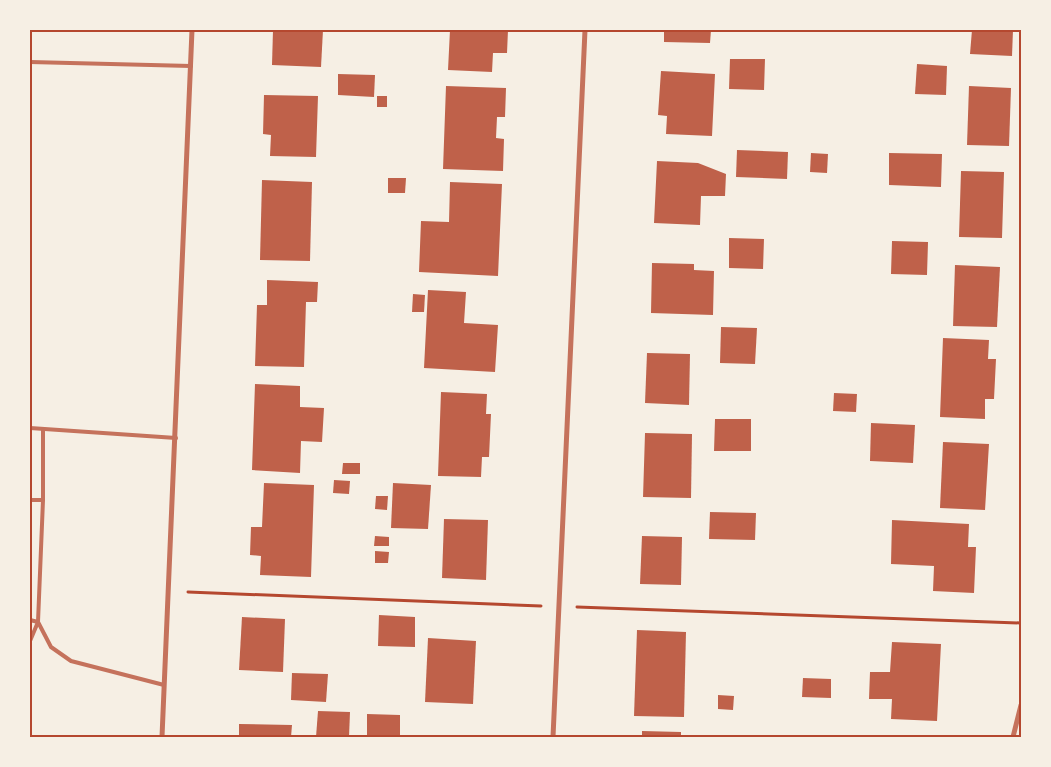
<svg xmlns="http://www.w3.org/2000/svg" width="1051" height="767" font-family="Jost,sans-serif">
  <rect width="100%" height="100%" fill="#f6efe4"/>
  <g fill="#bf614a">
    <path d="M273,30H323L321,67L272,65Z"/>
    <path d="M450,30H508L507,53H493L492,72L448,70Z"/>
    <path d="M664,30H711L710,43L664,42Z"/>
    <path d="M972,30H1013L1012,56L970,54Z"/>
    <path d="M730,59H765L764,90L729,89Z"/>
    <path d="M917,64L947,66L946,95L915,94Z"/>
    <path d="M661,71L715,74L712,136L666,134L667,116L658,115Z"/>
    <path d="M338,74L375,75L374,97L338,95Z"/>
    <path d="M446,86L506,88L505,117H497L496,138L504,139L503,171L443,169Z"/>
    <path d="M969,86L1011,88L1009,146L967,145Z"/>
    <path d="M264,95L318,96L316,157L270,156L271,135L263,134Z"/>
    <rect x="377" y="96" width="10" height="11"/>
    <path d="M737,150L788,152L787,179L736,177Z"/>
    <path d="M811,153L828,154L827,173L810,172Z"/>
    <path d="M889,153L942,154L941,187L889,185Z"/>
    <path d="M657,161L698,163L726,174L725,196H701L700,225L654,223Z"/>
    <path d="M961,171L1004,172L1002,238L959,237Z"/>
    <path d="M388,178H406L405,193H388Z"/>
    <path d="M262,180L312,182L310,261L260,260Z"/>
    <path d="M450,182L502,184L498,276L419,272L421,221L449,222Z"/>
    <path d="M729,238L764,239L763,269L729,268Z"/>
    <path d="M892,241L928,242L927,275L891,274Z"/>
    <path d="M652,263L694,264V270L714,271L713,315L651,313Z"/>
    <path d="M955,265L1000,267L997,327L953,326Z"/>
    <path d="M267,280L318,282L317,302H306L304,367L255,366L257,305H267Z"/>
    <path d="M428,290L466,292L464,323L498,325L495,372L424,368Z"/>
    <path d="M413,294L425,295L424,312H412Z"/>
    <path d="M721,327L757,328L755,364L720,363Z"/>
    <path d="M943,338L989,340L988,359H996L994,399H985V419L940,417Z"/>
    <path d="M647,353L690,354L689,405L645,403Z"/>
    <path d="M255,384L300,386V407L324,408L322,442L301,441L300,473L252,470Z"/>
    <path d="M441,392L487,394L486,414H491L489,457H482L481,477L438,476Z"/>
    <path d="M834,393L857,394L856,412L833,411Z"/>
    <path d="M715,419H751V451H714Z"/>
    <path d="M871,423L915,425L913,463L870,461Z"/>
    <path d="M645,433L692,434L691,498L643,497Z"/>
    <path d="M943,442L989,444L985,510L940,508Z"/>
    <path d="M343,463H360V474H342Z"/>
    <path d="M334,480L350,481L349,494L333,493Z"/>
    <path d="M264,483L314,485L311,577L260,575L261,556L250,555L251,527H262Z"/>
    <path d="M393,483L431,485L428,529L391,528Z"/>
    <path d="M376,496H388L387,510L375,509Z"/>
    <path d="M710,512L756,513L755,540L709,539Z"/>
    <path d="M444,519L488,520L486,580L442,578Z"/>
    <path d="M892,520L969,524L968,547H976L974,593L933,591L934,566L891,564Z"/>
    <path d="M375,536L389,537V546H374Z"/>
    <path d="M642,536L682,537L681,585L640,584Z"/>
    <path d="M375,551L389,552L388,563H375Z"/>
    <path d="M379,615L415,617V647L378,646Z"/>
    <path d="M242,617L285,619L283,672L239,670Z"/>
    <path d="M637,630L686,632L684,717L634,716Z"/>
    <path d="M428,638L476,641L473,704L425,702Z"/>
    <path d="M892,642L941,644L937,721L891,719L892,699H869L870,672H890Z"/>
    <path d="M292,673L328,674L326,702L291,700Z"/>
    <path d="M803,678L831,679V698L802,697Z"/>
    <path d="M718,695L734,696L733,710L718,709Z"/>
    <path d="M318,711L350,712L349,737H316Z"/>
    <path d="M367,714L400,715V737H367Z"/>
    <path d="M239,724L292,725L291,737H239Z"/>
    <path d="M642,731L681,732V737H642Z"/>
  </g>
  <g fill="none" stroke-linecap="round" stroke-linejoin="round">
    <g stroke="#b5482f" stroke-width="3">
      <path d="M188,592L541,606"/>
      <path d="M577,607L1021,623"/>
    </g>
    <g stroke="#c5725c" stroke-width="4">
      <path d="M30,62L191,66"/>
      <path d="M30,428L176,438"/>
      <path d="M30,500H43"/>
      <path d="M30,620L38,622L51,647L71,661L164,685"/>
      <path d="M30,641L38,622L43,500V430"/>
    </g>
    <g stroke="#c5725c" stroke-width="5">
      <path d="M162,737L192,30"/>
      <path d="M553,737L585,30"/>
      <path d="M1013,737L1021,705"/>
    </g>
  </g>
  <rect width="1051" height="767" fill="none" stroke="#f6efe4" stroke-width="62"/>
  <rect x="31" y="31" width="989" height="705" fill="none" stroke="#b5482f" stroke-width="2"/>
</svg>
